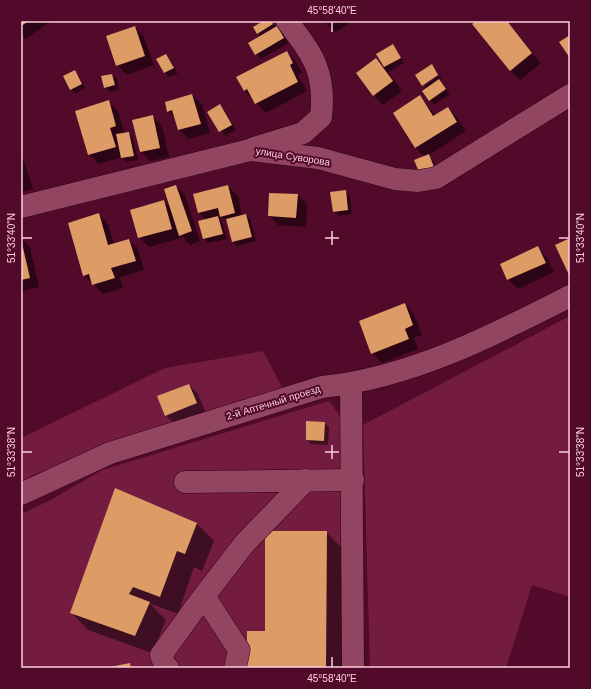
<svg xmlns="http://www.w3.org/2000/svg" width="591" height="689" font-family="Arial,sans-serif">
  <rect width="100%" height="100%" fill="#520a2a"/>
  <g fill="#741b40">
    <path d="M570,316V597L532,585L506,668H370L363,425Z"/>
    <path d="M263,351L284,391L35,474L21,483V438L165,368Z"/>
    <path d="M329,401L344,421L341,668H21V514L49,501L102,470Z"/>
  </g>
  <g fill="#0007">
    <path d="M21,21H49L50,22L25,39L21,35Z"/>
    <path d="M265,21H271L281,31L288,43L261,59L249,43L261,36L258,33Z"/>
    <path d="M324,21H352L335,33Z"/>
    <path d="M477,21H507L541,63L520,80L510,70Z"/>
    <path d="M135,27L144,37L154,65L127,75L117,65Z"/>
    <path d="M393,46L404,63L388,72L402,91L383,105L373,95L376,59L385,68L378,54Z"/>
    <path d="M287,52L296,62L302,73L298,75L307,91L266,113L244,90Z"/>
    <path d="M166,55L178,73L169,77L165,73Z"/>
    <path d="M74,71L79,76L85,88L76,94L71,89Z"/>
    <path d="M112,75L117,79L119,90L110,92L105,87Z"/>
    <path d="M439,76L442,80L440,81L450,94L434,105L430,101L427,88L424,86Z"/>
    <path d="M192,95L202,104L210,133L189,139L179,130L176,119L168,111Z"/>
    <path d="M420,97L436,116L448,108L457,118L466,131L429,155L433,160L438,171L416,148L394,113Z"/>
    <path d="M108,102L118,111L125,134L129,133L133,138L138,160L127,162L122,157L99,164L89,154Z"/>
    <path d="M220,105L236,130L225,136L209,112Z"/>
    <path d="M152,116L162,126L169,157L150,161L141,152Z"/>
    <path d="M21,152L33,189L21,192Z"/>
    <path d="M176,186L185,195L200,241L190,245L180,234L181,238L149,247L139,237L164,201L172,210Z"/>
    <path d="M228,186L238,196L242,216L246,215L250,219L256,241L237,246L232,241L228,223L223,218L220,219L222,222L227,239L208,243L204,239L206,220L198,212Z"/>
    <path d="M346,191L350,196L352,214L338,216L334,211Z"/>
    <path d="M298,195L307,205L306,227L278,225L269,215Z"/>
    <path d="M99,214L108,224L114,244L129,240L138,249L144,270L120,277L123,288L103,294L84,275Z"/>
    <path d="M21,238L30,247L39,287L21,291Z"/>
    <path d="M538,248L547,257L554,272L518,289L508,280L501,265Z"/>
    <path d="M405,304L414,314L422,335L414,338L418,349L382,363L372,353Z"/>
    <path d="M189,385L198,394L206,413L176,425L166,416Z"/>
    <path d="M324,423L329,427L328,445L311,444L307,439Z"/>
    <path d="M116,489L197,524L214,541L202,571L194,567L178,614L149,603L166,620L152,653L88,630L71,612Z"/>
    <path d="M326,532L343,549V668H248L266,632Z"/>
  </g>
  <g fill="#dd9b65">
    <path d="M21,21H29L21,26Z"/>
    <path d="M263,21H271L273,24L257,34L253,27Z"/>
    <path d="M476,21H507L532,53L510,71L472,24Z"/>
    <path d="M135,26L145,56L116,66L106,36Z"/>
    <path d="M277,26L284,38L255,55L248,43Z"/>
    <path d="M570,35V58L559,42Z"/>
    <path d="M393,44L401,58L384,67L376,54Z"/>
    <path d="M287,51L293,63L290,65L298,82L255,104L247,89L244,91L236,77Z"/>
    <path d="M166,54L174,68L164,73L156,59Z"/>
    <path d="M376,58L393,81L373,96L356,73Z"/>
    <path d="M432,64L438,75L422,86L415,75Z"/>
    <path d="M75,70L82,84L70,90L63,76Z"/>
    <path d="M112,74L115,85L104,88L101,76Z"/>
    <path d="M439,79L446,89L429,101L422,91Z"/>
    <path d="M192,94L201,124L178,130L172,110L167,112L165,102Z"/>
    <path d="M420,95L433,116L448,107L457,122L415,148L393,113Z"/>
    <path d="M109,100L116,126L110,128L116,147L88,155L75,111Z"/>
    <path d="M220,104L232,125L219,132L207,112Z"/>
    <path d="M153,115L160,148L140,152L132,120Z"/>
    <path d="M129,132L134,156L121,158L116,134Z"/>
    <path d="M429,154L434,167L419,172L414,160Z"/>
    <path d="M176,185L192,231L179,236L164,189Z"/>
    <path d="M228,185L235,213L220,217L218,208L198,213L193,194Z"/>
    <path d="M346,190L348,210L333,212L330,192Z"/>
    <path d="M269,193L298,194L296,218L268,216Z"/>
    <path d="M164,200L172,229L138,238L130,210Z"/>
    <path d="M99,213L108,245L129,239L136,261L111,268L115,278L92,285L89,274L83,276L68,223Z"/>
    <path d="M246,214L252,237L232,242L226,219Z"/>
    <path d="M218,216L223,234L203,239L198,221Z"/>
    <path d="M21,239L30,278L21,280Z"/>
    <path d="M568,239L570,243V277L555,245Z"/>
    <path d="M538,246L546,263L507,280L500,264Z"/>
    <path d="M405,303L413,325L405,329L409,339L371,354L359,321Z"/>
    <path d="M189,384L197,403L165,416L157,396Z"/>
    <path d="M306,421L325,422L324,441L306,440Z"/>
    <path d="M115,488L197,523L185,554L177,551L160,597L133,587L129,594L150,602L135,636L70,613Z"/>
    <path d="M265,531H327L326,668H247V631H265Z"/>
    <path d="M130,663L131,668H110V667Z"/>
  </g>
  <g fill="none" stroke-linecap="round" stroke-linejoin="round">
    <g stroke="#2f0013" stroke-width="23">
      <g id="minor">
        <path d="M254,148L303,133L321,117C326,72 313,55 287,21"/>
        <path d="M21,207L250,150L318,158L395,179L418,181L436,178L570,95"/>
        <path d="M351,384L353,668"/>
        <path d="M185,482L353,480"/>
        <path d="M21,494L110,453L322,387C410,378 492,336 570,296"/>
        <path d="M204,596L239,650L235,668"/>
        <path d="M168,668H166L161,655L198,604L244,544L306,480"/>
      </g>
    </g>
    <use href="#minor" stroke="#914560" stroke-width="22"/>
  </g>
  <path fill="none" stroke="#fdd0dc" stroke-width="1.5" d="M332,22V32M332,231V245M22,238H32M325,238H339M559,238H569M332,445V459M22,452H32M325,452H339M559,452H569M332,657V667"/>
  <g text-anchor="middle" stroke-width="4" stroke-linejoin="round" paint-order="stroke">
    <g font-size="10" fill="#fdd0dc" stroke="#520a2a">
      <text transform="translate(293 156) rotate(9)" y="4">улица Суворова</text>
      <text transform="translate(273 402) rotate(-17)" y="4">2-й Аптечный проезд</text>
    </g>
  </g>
  <rect width="591" height="689" fill="none" stroke="#520a2a" stroke-width="44"/>
  <rect x="22" y="22" width="547" height="645" fill="none" stroke="#fdd0dc" stroke-width="1.5"/>
  <g font-size="10" text-anchor="middle" fill="#fdd0dc">
    <text x="332" y="14">45°58'40"E</text>
    <text transform="translate(11 238) rotate(-90)" y="4">51°33'40"N</text>
    <text transform="translate(580 238) rotate(-90)" y="4">51°33'40"N</text>
    <text transform="translate(11 452) rotate(-90)" y="4">51°33'38"N</text>
    <text transform="translate(580 452) rotate(-90)" y="4">51°33'38"N</text>
    <text x="332" y="682">45°58'40"E</text>
  </g>
</svg>
